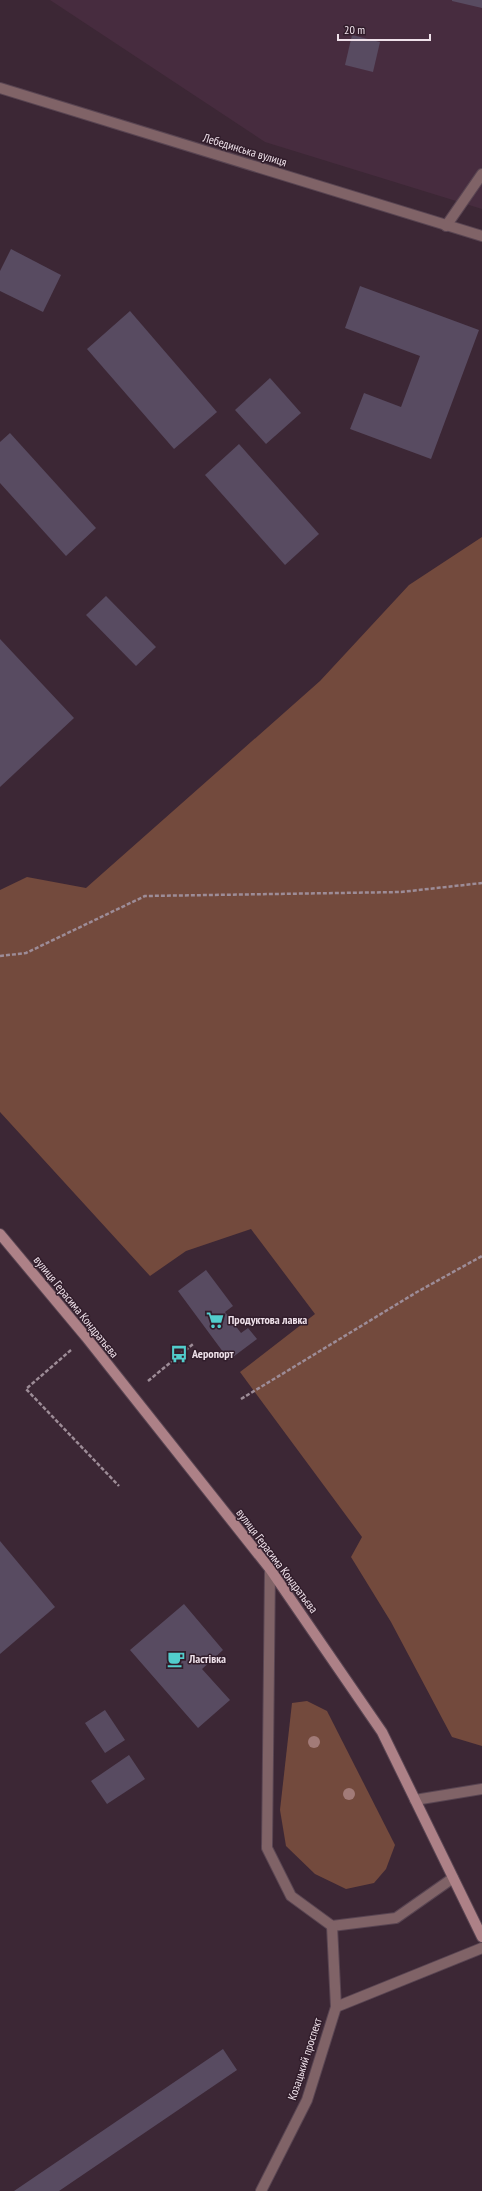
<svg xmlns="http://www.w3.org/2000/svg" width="482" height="2191" font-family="'PT Sans Narrow',sans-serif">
  <rect width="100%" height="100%" fill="#3c2735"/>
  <path fill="#472c3f" d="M50,0H482V209L265,142Z"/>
  <g fill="#734a3d">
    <path d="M482,537V1746L452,1737L391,1622L351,1557L362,1537L240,1372L315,1314L251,1229L186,1251L150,1276L0,1112V890L27,877L86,888L320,681L409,585Z"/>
    <path d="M307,1701L327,1711L395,1845L386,1869L374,1883L346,1889L315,1874L286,1846L280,1810L292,1703Z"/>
  </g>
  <g fill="#584b61">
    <path d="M482,0V8L452,1V0Z"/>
    <path d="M352,35L380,42L373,72L345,65Z"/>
    <path d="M11,249L61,275L43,312L0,291V271Z"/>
    <path d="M360,286L479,330L431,459L350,429L364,393L401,407L420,356L345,328Z"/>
    <path d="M130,311L217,412L174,449L87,349Z"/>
    <path d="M270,378L301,413L266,444L235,410Z"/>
    <path d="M10,433L96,528L66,556L0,483V442Z"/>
    <path d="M239,444L319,534L285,565L205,475Z"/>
    <path d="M106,596L156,647L136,666L86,615Z"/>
    <path d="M0,639L74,718L0,787Z"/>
    <path d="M206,1270L233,1306L225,1312L241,1333L248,1328L257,1339L229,1360L178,1291Z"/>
    <path d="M0,1541L55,1607L0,1654Z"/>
    <path d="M184,1604L223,1650L202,1669L230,1700L198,1728L130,1650Z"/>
    <path d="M105,1710L125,1740L105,1753L85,1723Z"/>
    <path d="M129,1755L145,1779L107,1804L91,1781Z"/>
    <path d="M223,2049L237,2070L59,2191H14Z"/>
  </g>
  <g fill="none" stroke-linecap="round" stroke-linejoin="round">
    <g stroke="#594552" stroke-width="12">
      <g id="service">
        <path d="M446,226L482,174"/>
        <path d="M415,1800L482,1789"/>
      </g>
    </g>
    <g stroke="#594552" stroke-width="12">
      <g id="minor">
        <path d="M270,1569L267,1848L291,1896L332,1926L396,1918L453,1878"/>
        <path d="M336,2007L482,1948"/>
        <path d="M261,2191L307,2100L336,2007L332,1926"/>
      </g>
    </g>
    <g stroke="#594552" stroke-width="12">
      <path id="tertiary" d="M0,88L482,236"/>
    </g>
    <g stroke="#594552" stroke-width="12">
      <path id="secondary" d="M0,1234L86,1337L270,1569L382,1732L482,1937"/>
    </g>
    <g stroke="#9d8c97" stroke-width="2.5" stroke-dasharray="4 2" stroke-linecap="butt">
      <path d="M0,956L26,953L145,896L401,892L482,883"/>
      <path d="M71,1350L26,1389L119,1486"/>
      <path d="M148,1381L193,1344"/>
      <path d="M241,1399L417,1292L482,1256"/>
    </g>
    <use href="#service" stroke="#806367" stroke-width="10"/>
    <use href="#minor" stroke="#806367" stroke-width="10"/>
    <use href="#tertiary" stroke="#806367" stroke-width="10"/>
    <use href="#secondary" stroke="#ad8187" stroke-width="10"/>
  </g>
  <g fill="#a27b78">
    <circle cx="314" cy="1742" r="6"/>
    <circle cx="349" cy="1794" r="6"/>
  </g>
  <defs>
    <g id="supermarket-bare" transform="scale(1.38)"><path d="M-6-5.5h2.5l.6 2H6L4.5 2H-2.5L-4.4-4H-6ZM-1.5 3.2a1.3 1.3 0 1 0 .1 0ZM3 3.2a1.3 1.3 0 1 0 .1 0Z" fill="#52cdcc" stroke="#311d2b" stroke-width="2.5" paint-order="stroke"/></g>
    <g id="bus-bare" transform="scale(1.38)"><path d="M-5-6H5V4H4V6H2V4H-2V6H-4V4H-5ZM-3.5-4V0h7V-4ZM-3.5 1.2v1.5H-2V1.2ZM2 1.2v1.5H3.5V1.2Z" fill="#52cdcc" stroke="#311d2b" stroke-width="2.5" paint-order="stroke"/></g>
    <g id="cafe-bare" transform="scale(1.38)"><path d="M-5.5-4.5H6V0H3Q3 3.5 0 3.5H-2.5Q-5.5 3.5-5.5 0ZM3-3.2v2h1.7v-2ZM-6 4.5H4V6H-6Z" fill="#52cdcc" stroke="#311d2b" stroke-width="2.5" paint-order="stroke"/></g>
  </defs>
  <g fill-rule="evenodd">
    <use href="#supermarket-bare" x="215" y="1320"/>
    <use href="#bus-bare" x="179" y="1354"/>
    <use href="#cafe-bare" x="176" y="1659"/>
  </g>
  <g text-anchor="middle" stroke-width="3" stroke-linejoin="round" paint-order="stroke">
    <g font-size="12" fill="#efe1ea" stroke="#311d2b">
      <text transform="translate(245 150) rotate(17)" y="4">Лебединська вулиця</text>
      <text transform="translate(76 1307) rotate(51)" y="4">вулиця Герасима Кондратьєва</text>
      <text transform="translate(277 1561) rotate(53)" y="4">вулиця Герасима Кондратьєва</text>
      <text transform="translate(305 2059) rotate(-72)" y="4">Козацький проспект</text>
    </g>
    <g font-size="12" font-weight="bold" fill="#efe1ea" stroke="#311d2b" text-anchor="start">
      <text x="228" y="1324">Продуктова лавка</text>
      <text x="192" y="1358">Аеропорт</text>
      <text x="189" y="1663">Ластівка</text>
    </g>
  </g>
  <path d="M338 34v6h92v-6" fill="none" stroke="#efe1ea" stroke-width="2"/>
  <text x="344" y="34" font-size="12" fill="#efe1ea" stroke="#311d2b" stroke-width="3" paint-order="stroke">20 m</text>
</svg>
